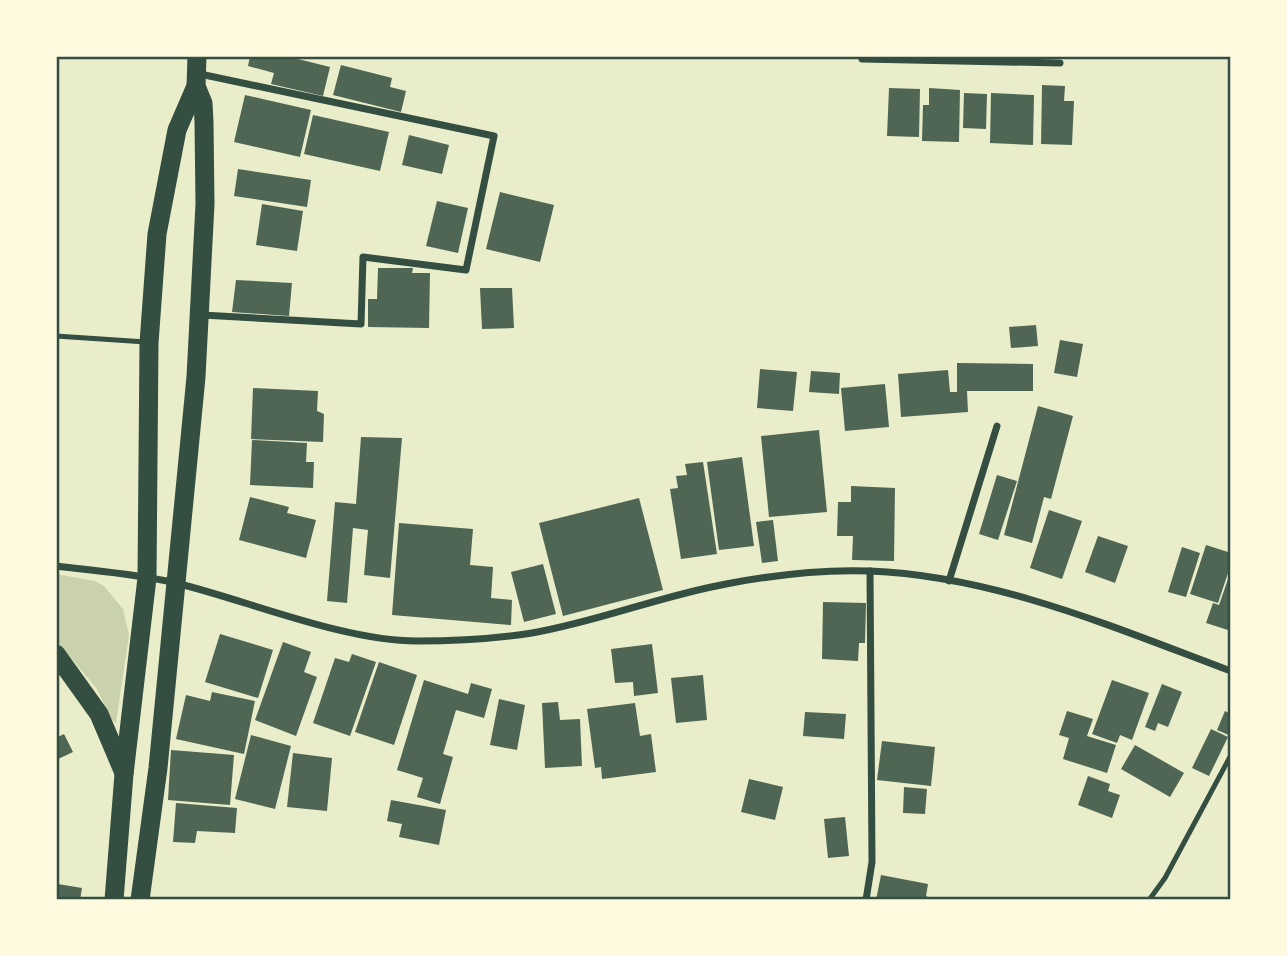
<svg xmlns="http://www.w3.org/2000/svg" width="1287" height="956" font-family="Overpass,sans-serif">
  <rect width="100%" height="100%" fill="#e9edc9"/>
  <path fill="#cad2ad" d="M56,574L95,581L104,586L123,609L129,635L116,723L111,719L97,689L56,640Z"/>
  <g fill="#4f6655">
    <path d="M250,56H286L330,67L323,96L271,84L274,73L248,66Z"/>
    <path d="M341,65L392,78L390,87L406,91L401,112L333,95Z"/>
    <path d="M1042,85L1065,86L1064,101H1074L1072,145L1041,144Z"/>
    <path d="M889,88L920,89L919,137L887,136Z"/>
    <path d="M929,88L960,90L959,142L922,141L923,105H929Z"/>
    <path d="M964,93L987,94L986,129L963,128Z"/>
    <path d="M991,93L1034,95L1033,145L990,143Z"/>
    <path d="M245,95L311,110L300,157L234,142Z"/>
    <path d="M313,115L389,132L380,171L304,154Z"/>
    <path d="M409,135L449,145L442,174L402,165Z"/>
    <path d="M238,169L311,180L307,207L234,196Z"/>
    <path d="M500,192L554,205L540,262L486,249Z"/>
    <path d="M437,201L468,208L458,253L426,246Z"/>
    <path d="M262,204L303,211L297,251L256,245Z"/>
    <path d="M378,268H413L412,273H430L429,328L368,327V299H377Z"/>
    <path d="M236,280L292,283L289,316L232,312Z"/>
    <path d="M480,288H512L514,328L482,329Z"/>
    <path d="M1036,325L1038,346L1011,348L1009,327Z"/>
    <path d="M1060,340L1083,344L1077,377L1054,373Z"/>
    <path d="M957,363L1033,364V391H967L968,412L901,417L898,374L948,370L950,392H957Z"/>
    <path d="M760,369L797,372L793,411L757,408Z"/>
    <path d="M811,371L840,373L839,394L809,392Z"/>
    <path d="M885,384L889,427L845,431L841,388Z"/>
    <path d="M253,388L318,391L317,411L324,414L323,442L251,439Z"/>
    <path d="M1038,406L1073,416L1051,499L1044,497L1032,543L1004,535Z"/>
    <path d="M819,430L827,512L769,517L761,436Z"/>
    <path d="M361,437L402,438L390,578L364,575L368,530L353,528L347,603L327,601L335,502L356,504Z"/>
    <path d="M252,440L307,443L306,462H314L313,488L250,485Z"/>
    <path d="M742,457L754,546L719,550L707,462Z"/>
    <path d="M703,462L717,554L681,559L670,489L678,488L676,476L687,475L685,464Z"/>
    <path d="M997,475L1017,481L998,540L979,534Z"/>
    <path d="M851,486L895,488L894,561L852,560L853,536H837L838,502H851Z"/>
    <path d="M250,497L289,507L287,513L316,520L306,558L239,540Z"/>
    <path d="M639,498L663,590L563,616L539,523Z"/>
    <path d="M1049,510L1082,521L1062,579L1030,568Z"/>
    <path d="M773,520L778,561L762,563L756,522Z"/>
    <path d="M399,523L473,529L470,565L493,567L491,598L512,600L511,625L392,615Z"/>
    <path d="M1098,536L1128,546L1115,583L1085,572Z"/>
    <path d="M1206,545L1231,553V564L1218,603L1190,594Z"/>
    <path d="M1182,547L1200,553L1186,597L1168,592Z"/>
    <path d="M543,564L556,614L524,622L511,572Z"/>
    <path d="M1228,579L1231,580V631L1206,623L1213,603L1219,605Z"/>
    <path d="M823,602L866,603L865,643H859L858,661L822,659Z"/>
    <path d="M220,634L273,650L258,698L205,682Z"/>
    <path d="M283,642L311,652L304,672L317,677L296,736L255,720Z"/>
    <path d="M652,644L658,693L634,696L633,682L615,683L611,649Z"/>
    <path d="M352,654L376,662L350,736L313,723L335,658L349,662Z"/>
    <path d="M379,662L417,675L394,745L355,732Z"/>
    <path d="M703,675L707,720L676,723L671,678Z"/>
    <path d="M424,680L468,694L471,683L492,689L484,718L456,710L443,754L453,757L440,804L417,797L423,778L397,770Z"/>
    <path d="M1112,680L1149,693L1132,740L1120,735L1117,743L1092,734Z"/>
    <path d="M1162,684L1182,692L1168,727L1158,723L1155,731L1145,727Z"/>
    <path d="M212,692L255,701L244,754L176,739L186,695L210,701Z"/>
    <path d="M499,699L525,705L517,750L490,745Z"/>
    <path d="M558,702L560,720L580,719L582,766L545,768L542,703Z"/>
    <path d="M635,703L640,736L651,734L656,772L602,779L601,767L595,768L587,709Z"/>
    <path d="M1067,711L1093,719L1087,736L1116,745L1107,773L1063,759L1069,738L1059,735Z"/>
    <path d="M1225,711L1231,714V736L1217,730Z"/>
    <path d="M805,712L846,714L844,739L803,736Z"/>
    <path d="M1211,729L1228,737L1209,776L1192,768Z"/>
    <path d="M64,734L73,752L56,760V738Z"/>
    <path d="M251,735L291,746L275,809L235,799Z"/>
    <path d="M882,741L935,747L931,786L877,780Z"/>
    <path d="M1135,745L1184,773L1170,797L1121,769Z"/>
    <path d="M171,750L234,755L230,805L168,800Z"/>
    <path d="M293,753L332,758L327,811L287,807Z"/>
    <path d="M1088,776L1110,784L1108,791L1120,795L1112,818L1078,805Z"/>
    <path d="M749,779L783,787L775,820L741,812Z"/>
    <path d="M904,787L927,789L925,814L903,813Z"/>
    <path d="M391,800L446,810L439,845L399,837L402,824L387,821Z"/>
    <path d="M176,803L237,808L235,833L197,831L195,843L173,842Z"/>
    <path d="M845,817L849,856L828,858L824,819Z"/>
    <path d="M881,875L928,884L926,896L934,900H876Z"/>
    <path d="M58,884L82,888L80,900H56Z"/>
  </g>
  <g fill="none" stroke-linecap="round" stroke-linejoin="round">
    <g stroke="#344e41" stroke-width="5">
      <path d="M56,336L146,342"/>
      <path d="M1149,900L1165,878L1231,755"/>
    </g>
    <g stroke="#344e41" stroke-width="7">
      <path d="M862,59L1060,63"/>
      <path d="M200,74L494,136L466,270L363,257L361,324L202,315"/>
      <path d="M56,566C96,571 137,574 176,583C249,601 344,641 417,641C455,641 494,639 532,633C597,622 660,596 726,584C773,575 822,569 870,571C996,576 1115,628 1231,671"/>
      <path d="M949,581L997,426"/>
      <path d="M866,900L872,862L870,571"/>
    </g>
    <g stroke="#344e41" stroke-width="19">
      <path d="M56,654L99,714L124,773"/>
      <path d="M114,900L124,774L147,578L149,343L157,234L177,130L196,86"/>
      <path d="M140,900L158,768L196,377L205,204L204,122L203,103L196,86L197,56"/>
    </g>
  </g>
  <rect width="1287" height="956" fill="none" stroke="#fefae0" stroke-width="116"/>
  <rect x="58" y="58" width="1171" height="840" fill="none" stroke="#344e41" stroke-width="2.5"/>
</svg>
